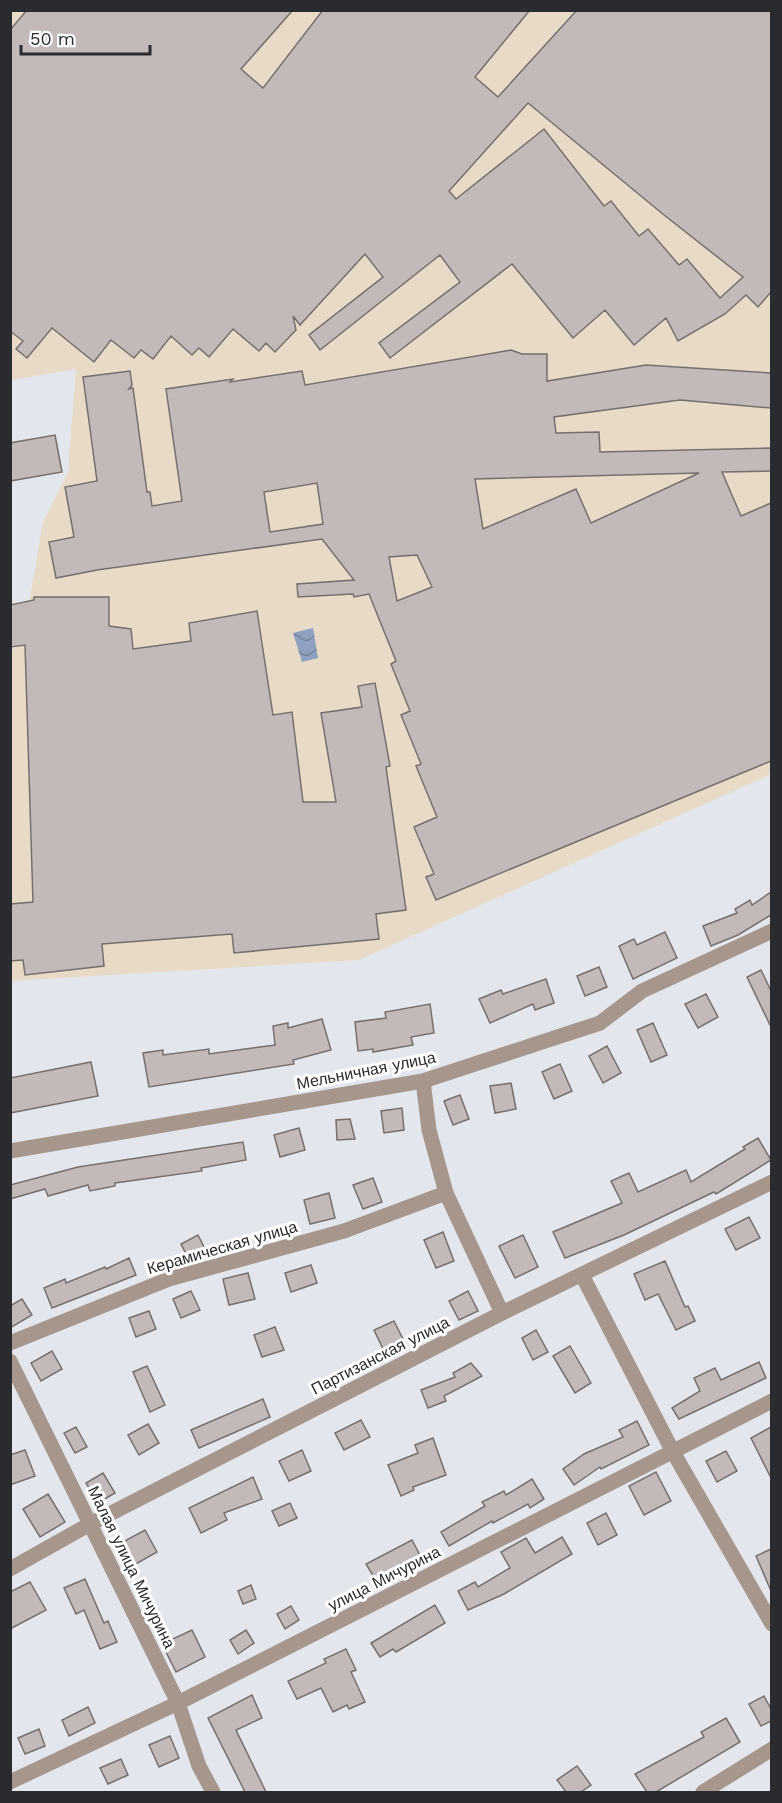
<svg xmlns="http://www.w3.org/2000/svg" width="782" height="1803" font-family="'Work Sans',sans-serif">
  <defs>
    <pattern id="water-waves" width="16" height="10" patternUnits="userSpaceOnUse" patternTransform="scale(1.5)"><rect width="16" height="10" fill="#8fa0c1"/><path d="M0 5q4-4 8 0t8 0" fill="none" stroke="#75839d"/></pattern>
  </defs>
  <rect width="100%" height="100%" fill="#e4e6ed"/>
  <path fill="#e7dbc7" d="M11,11H771V774L359,960L11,981V651L23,638L43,522L68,472L76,369L11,380Z"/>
  <path fill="url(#water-waves)" d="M313,628L318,658L302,662L293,633Z"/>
  <g fill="#c2b9b8" stroke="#776f6e" stroke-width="1.5" fill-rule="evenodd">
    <path d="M27,10H293L241,69L263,88L323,10H530L475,77L498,97L577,10H771V292L758,307L746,295L725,314L678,341L666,318L634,345L605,310L573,338L512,264L390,358L379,343L460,282L440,255L320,350L309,335L383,277L365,254L300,325L293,316L296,330L275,352L266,343L259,351L233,329L209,357L199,348L192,355L171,336L153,359L141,350L134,358L111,340L94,362L52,328L27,358L16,349L23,341L10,331V30ZM528,103L664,215L743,277L720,298L687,259L679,265L648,229L639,236L611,201L604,206L544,129L456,199L449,191Z"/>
    <path d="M511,350L522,354H547V381L646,365L771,373V408L680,400L554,417L556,433L599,432L600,452L771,448V471L722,472L741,516L771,503V761L436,900L426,877L434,874L414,827L437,817L416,766L421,764L401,715L410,711L391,664L396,661L369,594L354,597L353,594L298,597L297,584L354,580L322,539L97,570L56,578L49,542L74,537L65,487L97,481L83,377L130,371L132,385L129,389L133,388L147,492H150L152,506L182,501L166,389L233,379L230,382L302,371L305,385ZM699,473L591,523L576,489L483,529L475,479ZM317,483L323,524L270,532L264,492ZM417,555L432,587L397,601L389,557Z"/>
    <path d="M55,435L62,472L10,481V443Z"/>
    <path d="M34,597H109V626L131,629L133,649L191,641L189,623L257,611L273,715L292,712L303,802H336L321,713L362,707L358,686L375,683L390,766L386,767L406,910L376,914L379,939L234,953L232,934L102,944L104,966L25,975L23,960L10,961V904L33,902L25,645L10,647V605L34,600Z"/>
    <path d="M771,892V915L738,935L711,946L703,926L737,913L735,909L750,900L752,905Z"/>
    <path d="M665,932L677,958L633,979L619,946L634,939L637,945Z"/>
    <path d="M599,967L607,987L585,996L577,976Z"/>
    <path d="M761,970L771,991V1027L747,977Z"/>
    <path d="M546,979L554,1003L535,1010L533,1004L490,1023L479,999L501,990L503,994Z"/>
    <path d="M706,994L718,1017L698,1028L685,1004Z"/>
    <path d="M430,1004L434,1033L411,1037L413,1045L373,1052V1049L358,1051L355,1022L386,1018L385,1012Z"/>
    <path d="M322,1019L331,1050L293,1060L294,1064L149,1087L143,1053L163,1050V1055L209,1049V1054L275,1045L273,1026L288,1023V1028Z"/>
    <path d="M653,1023L667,1055L651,1062L637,1030Z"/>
    <path d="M607,1046L621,1073L603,1083L589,1056Z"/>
    <path d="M91,1062L98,1096L10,1113V1078Z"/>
    <path d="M560,1064L572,1091L554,1099L542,1072Z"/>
    <path d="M511,1083L516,1109L495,1113L490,1086Z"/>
    <path d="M460,1095L469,1119L453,1125L444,1101Z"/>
    <path d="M402,1108L404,1130L384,1133L381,1111Z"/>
    <path d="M350,1119L355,1139L337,1140L336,1120Z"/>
    <path d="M299,1128L305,1150L280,1157L274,1135Z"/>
    <path d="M758,1138L771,1160L716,1194L714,1192L624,1235L565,1258L553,1232L622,1203L611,1181L629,1173L638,1192L686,1170L691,1182L745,1149L743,1147Z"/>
    <path d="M243,1142L246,1160L201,1168L202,1171L115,1183V1186L90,1191L88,1185L48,1196L45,1189L10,1199V1185L78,1167Z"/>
    <path d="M373,1178L382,1202L363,1209L353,1185Z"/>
    <path d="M329,1193L335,1218L310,1224L304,1200Z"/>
    <path d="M749,1217L760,1238L736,1250L725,1229Z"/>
    <path d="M443,1232L454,1261L436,1268L424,1240Z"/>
    <path d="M198,1235L207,1253L190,1262L181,1244Z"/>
    <path d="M523,1235L538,1267L515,1278L499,1246Z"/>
    <path d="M129,1258L136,1275L52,1308L44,1288L65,1279L66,1283L105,1267L106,1269Z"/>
    <path d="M665,1261L685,1307L688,1306L695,1321L676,1330L658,1294L645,1300L634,1274Z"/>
    <path d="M311,1265L317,1283L291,1292L285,1273Z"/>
    <path d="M248,1273L255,1299L229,1305L223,1279Z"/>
    <path d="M191,1291L200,1310L181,1318L173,1299Z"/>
    <path d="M468,1291L478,1311L459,1320L449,1301Z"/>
    <path d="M22,1299L32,1315L10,1328V1306Z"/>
    <path d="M149,1311L156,1329L136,1337L129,1318Z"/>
    <path d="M394,1321L405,1343L385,1353L374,1330Z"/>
    <path d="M275,1327L284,1350L262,1357L254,1335Z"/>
    <path d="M536,1330L548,1352L533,1360L522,1338Z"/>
    <path d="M570,1346L591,1383L575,1393L553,1356Z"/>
    <path d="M52,1351L62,1369L41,1381L31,1363Z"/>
    <path d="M759,1362L766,1378L679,1419L672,1408L700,1391L694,1378L715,1368L721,1380Z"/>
    <path d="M471,1363L482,1376L444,1396L446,1401L428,1408L421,1390L455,1377L453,1373Z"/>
    <path d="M147,1366L165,1405L150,1412L133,1372Z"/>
    <path d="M263,1399L270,1417L199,1448L191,1430Z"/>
    <path d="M361,1420L370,1437L344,1450L335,1433Z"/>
    <path d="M637,1421L649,1445L601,1469L600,1467L574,1485L563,1469L584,1454L623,1437L619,1430Z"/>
    <path d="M148,1424L159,1443L139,1455L128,1435Z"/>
    <path d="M76,1427L87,1447L75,1453L64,1433Z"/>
    <path d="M771,1427V1478L751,1438Z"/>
    <path d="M433,1438L446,1475L413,1487L414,1490L401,1496L388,1465L418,1453L415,1445Z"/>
    <path d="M25,1450L35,1476L10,1485V1455Z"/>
    <path d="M302,1450L311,1471L289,1481L279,1461Z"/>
    <path d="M726,1451L737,1471L717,1482L706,1461Z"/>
    <path d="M656,1472L671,1501L644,1515L629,1486Z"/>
    <path d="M103,1473L115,1493L98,1503L86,1483Z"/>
    <path d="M253,1477L262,1499L224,1513L227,1520L201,1533L189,1508Z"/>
    <path d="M532,1479L544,1499L530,1508L528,1504L493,1523L492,1521L449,1546L441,1532L485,1506L482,1502L504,1491L506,1495Z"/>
    <path d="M48,1494L65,1522L40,1537L23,1509Z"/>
    <path d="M290,1503L297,1518L279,1526L272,1511Z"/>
    <path d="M606,1513L617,1535L598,1545L587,1523Z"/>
    <path d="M145,1530L157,1552L134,1565L121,1543Z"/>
    <path d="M562,1537L572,1554L504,1594L468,1610L458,1591L475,1582L478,1587L510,1568L501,1552L526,1538L535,1553Z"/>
    <path d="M412,1540L422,1559L378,1584L366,1564Z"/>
    <path d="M771,1549V1591L756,1556Z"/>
    <path d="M85,1579L104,1623L108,1621L117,1642L100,1649L84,1610L76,1614L64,1588Z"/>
    <path d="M30,1582L46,1610L10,1629V1592Z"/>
    <path d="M251,1585L256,1599L243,1604L238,1591Z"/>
    <path d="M435,1605L445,1623L396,1652L393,1649L380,1657L371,1643Z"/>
    <path d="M291,1606L299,1620L285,1629L277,1614Z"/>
    <path d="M192,1630L205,1657L176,1672L162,1644Z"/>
    <path d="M246,1630L254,1643L238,1654L230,1640Z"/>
    <path d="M346,1649L356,1670L351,1672L365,1702L349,1709L347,1705L333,1712L321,1688L297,1699L288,1681L326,1663L324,1659Z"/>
    <path d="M252,1695L262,1718L236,1730L266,1792H245L208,1718Z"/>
    <path d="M764,1696L771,1709V1721L761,1726L749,1704Z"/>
    <path d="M88,1707L95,1723L69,1736L62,1720Z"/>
    <path d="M726,1718L740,1742L656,1792H647L635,1774L704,1737L701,1732Z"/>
    <path d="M39,1729L45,1746L25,1754L18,1738Z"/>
    <path d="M170,1736L179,1758L159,1767L149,1745Z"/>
    <path d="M121,1759L128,1775L108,1784L100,1768Z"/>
    <path d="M577,1766L591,1785L581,1792H566L557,1780Z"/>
  </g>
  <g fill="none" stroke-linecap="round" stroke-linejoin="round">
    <g stroke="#a6968c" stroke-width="15">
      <path d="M423,1081L429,1130L446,1193L502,1313"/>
      <path d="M10,1151L423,1081L600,1023L642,991L772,931"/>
      <path d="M582,1275L673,1452L772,1624"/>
      <path d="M10,1343L169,1279L344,1231L446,1193"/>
      <path d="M10,1361L178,1703L199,1766L213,1792"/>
      <path d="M10,1569L90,1524L502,1313L772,1182"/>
      <path d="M10,1782L178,1703L772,1401"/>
      <path d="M703,1792L772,1749"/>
    </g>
  </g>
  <g text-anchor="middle" stroke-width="6" stroke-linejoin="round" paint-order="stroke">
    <g font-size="16" fill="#2a2b2e" stroke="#fff">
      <text transform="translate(366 1070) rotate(-11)" y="6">Мельничная улица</text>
      <text transform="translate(222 1247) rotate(-16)" y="6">Керамическая улица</text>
      <text transform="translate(380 1355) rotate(-27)" y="6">Партизанская улица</text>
      <text transform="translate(132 1567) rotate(64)" y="6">Малая улица Мичурина</text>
      <text transform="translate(384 1578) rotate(-27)" y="6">улица Мичурина</text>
    </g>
  </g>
  <rect width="782" height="1803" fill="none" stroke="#2a2b2e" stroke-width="24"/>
  <path d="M21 45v9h129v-9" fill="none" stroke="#2a2b2e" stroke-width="3"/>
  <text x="30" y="45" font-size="18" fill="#2a2b2e" stroke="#ffffff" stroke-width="4.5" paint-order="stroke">50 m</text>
</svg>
